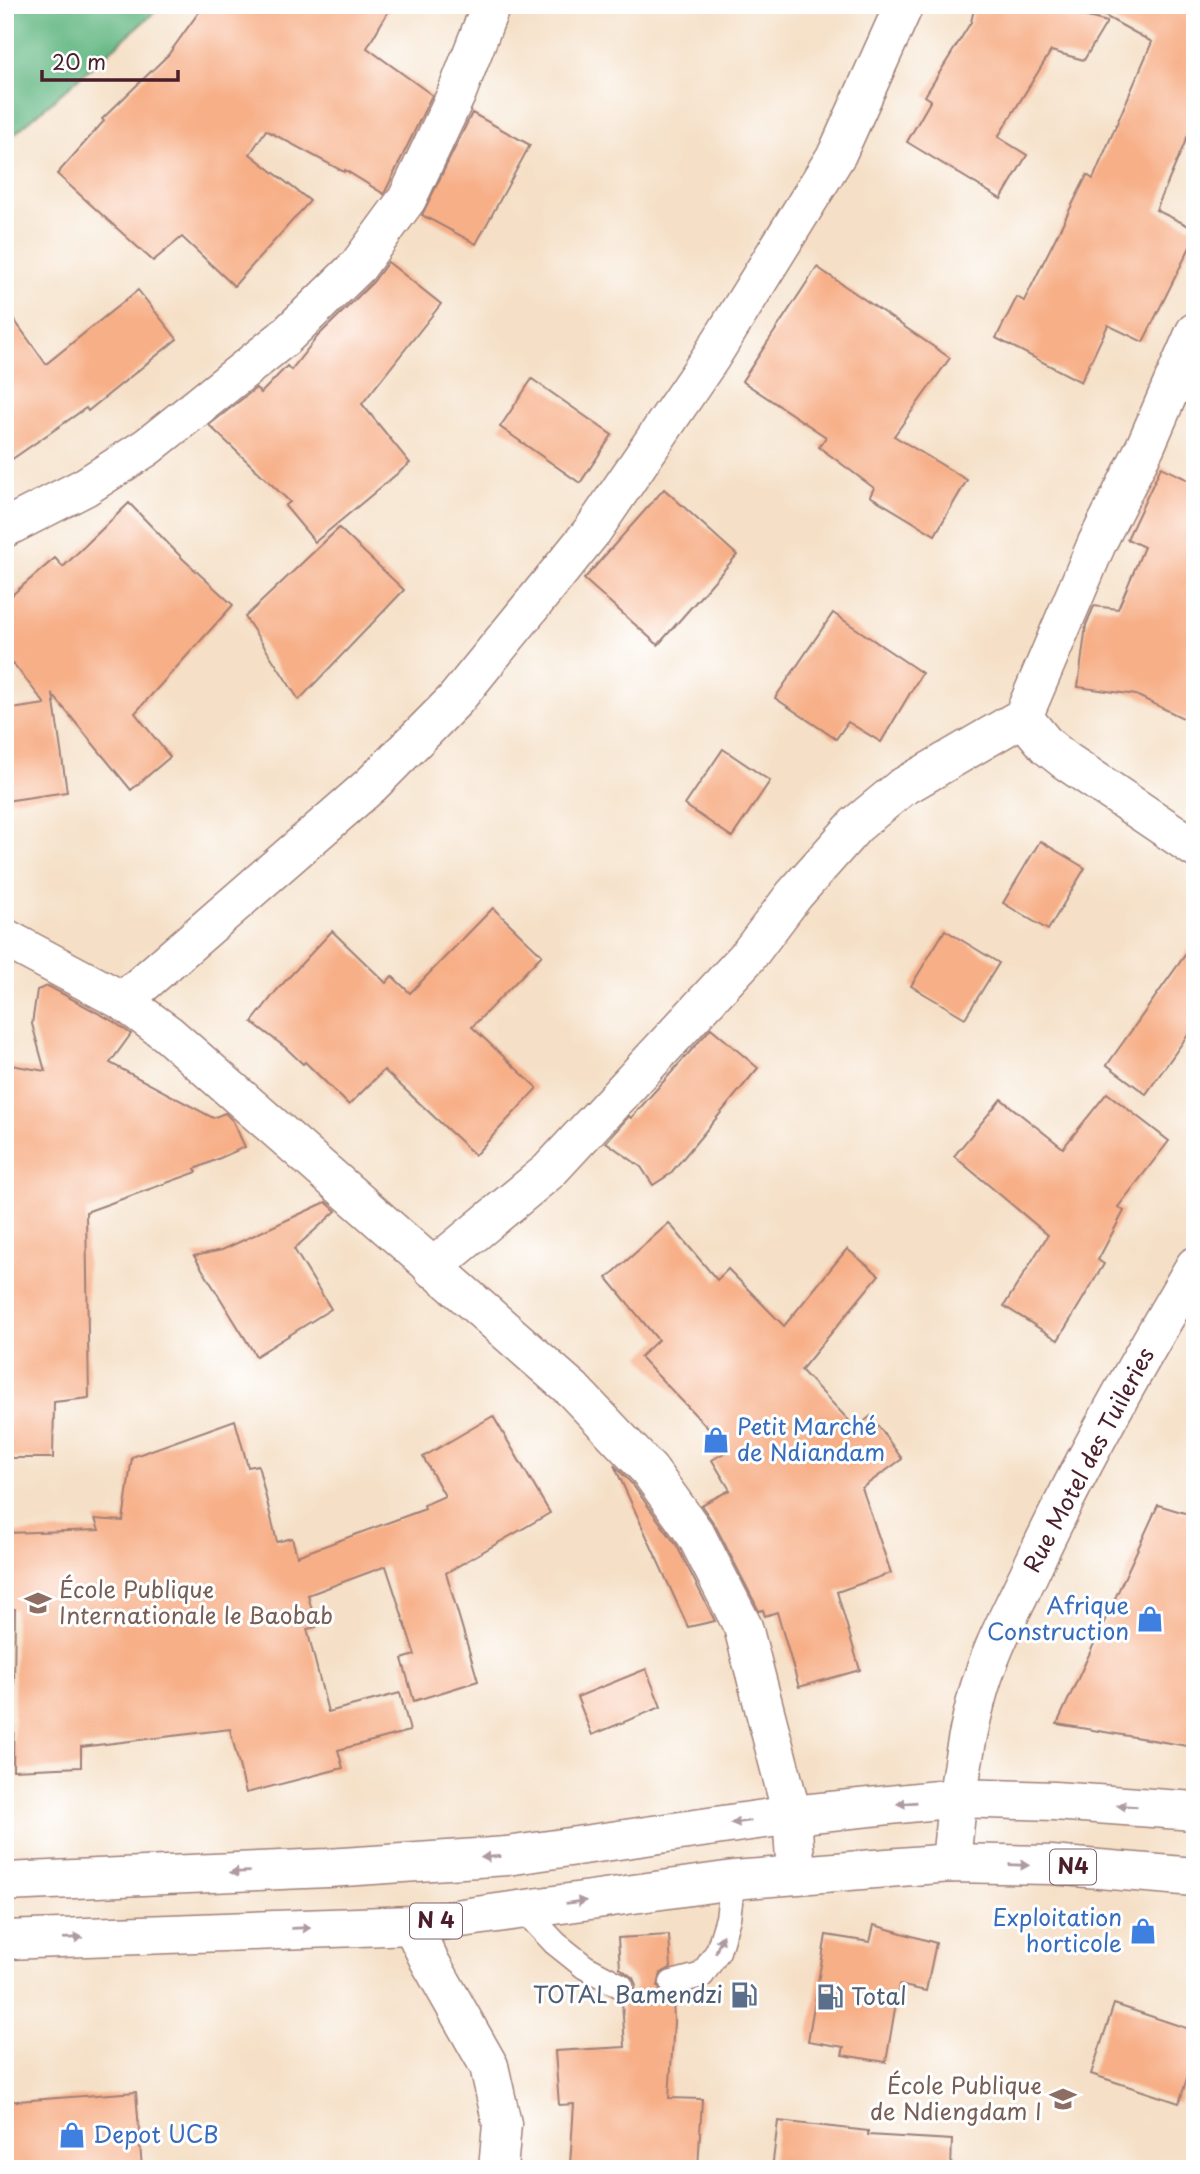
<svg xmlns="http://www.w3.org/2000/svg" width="1200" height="2174" font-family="'Playpen Sans',sans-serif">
  <rect width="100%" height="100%" fill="#fff"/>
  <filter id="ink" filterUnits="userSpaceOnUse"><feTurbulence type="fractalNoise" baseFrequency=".0143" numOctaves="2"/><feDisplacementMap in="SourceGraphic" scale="14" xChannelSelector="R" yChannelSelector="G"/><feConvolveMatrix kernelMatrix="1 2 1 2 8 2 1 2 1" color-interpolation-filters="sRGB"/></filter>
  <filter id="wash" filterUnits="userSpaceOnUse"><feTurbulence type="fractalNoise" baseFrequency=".00686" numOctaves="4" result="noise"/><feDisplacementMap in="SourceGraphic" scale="28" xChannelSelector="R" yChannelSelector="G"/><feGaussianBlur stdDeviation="1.57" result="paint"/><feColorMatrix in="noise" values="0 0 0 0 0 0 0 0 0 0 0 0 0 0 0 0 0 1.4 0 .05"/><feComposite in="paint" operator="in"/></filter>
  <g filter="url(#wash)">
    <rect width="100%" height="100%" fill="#f5e0c7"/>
    <path fill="#68b986" stroke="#596c58" stroke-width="2" d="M5,5H163L5,142Z"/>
    <g id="blocks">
      <g fill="#f7af87">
        <path d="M204,5H392L367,48L432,95L384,194L345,170L344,172L266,130L250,154L310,201L234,286L182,237L153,261L57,174L104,121L102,119L168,55Z"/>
        <path d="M975,5H1042L1107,22L1084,60L1051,51L998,137L1027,155L1001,199L907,142L931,100L925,96L971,22Z"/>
        <path d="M1085,5H1195V119L1156,210L1195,229V237L1143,342L1108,325L1081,382L996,338L1017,297L1024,301L1087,175L1093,179L1152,42Z"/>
        <path d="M472,113L530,145L476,244L422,215Z"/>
        <path d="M388,262L441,304L362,404L410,463L315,542L285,506L290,502L209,425L256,388L261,393L287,366L291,370L318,336L373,282Z"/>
        <path d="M817,267L950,358L894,436L967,480L935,535L870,496L874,488L819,447L826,437L742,381Z"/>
        <path d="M138,290L177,339L88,411L86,408L5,464V307L46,364Z"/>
        <path d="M532,379L612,435L580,483L500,427Z"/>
        <path d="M1161,467L1195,483V724L1136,695L1078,687L1086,625L1094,606L1118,609L1144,547L1127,539Z"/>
        <path d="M664,489L737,555L658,645L584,579Z"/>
        <path d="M129,503L183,559L233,605L135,713L170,757L131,790L53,695L67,792L5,801V710L45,704L5,653V601L55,558L63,567Z"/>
        <path d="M339,528L404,590L299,700L245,617Z"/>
        <path d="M833,613L922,673L881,742L848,722L836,739L775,698Z"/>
        <path d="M723,749L770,781L732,837L685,805Z"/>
        <path d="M1040,841L1085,868L1048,930L1003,903Z"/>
        <path d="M493,908L542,955L472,1027L537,1088L475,1155L384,1070L349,1105L305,1062L303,1064L286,1048L252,1022L277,990L332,931L386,983L392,976L410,993Z"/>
        <path d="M945,930L999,963L965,1018L911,986Z"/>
        <path d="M1195,941V1025L1146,1094L1107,1065Z"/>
        <path d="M48,986L111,1020L131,1034L110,1063L213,1118L225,1113L233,1121L245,1147L195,1169L197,1172L86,1212L89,1398L54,1402L53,1458H5V1064L45,1071L32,1024L37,990Z"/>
        <path d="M711,1028L758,1068L670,1174L653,1185L641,1167L606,1142L629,1116L631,1118Z"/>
        <path d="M1107,1093L1169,1141L1118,1207L1124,1211L1098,1260L1104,1264L1058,1340L1004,1306L1048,1235L954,1156L1001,1099L1063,1148Z"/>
        <path d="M326,1202L336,1211L294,1249L331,1309L256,1356L194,1256L222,1250Z"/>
        <path d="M669,1223L717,1280L728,1269L784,1326L847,1249L879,1275L801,1370L856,1428L871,1416L902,1459L862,1488L891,1573L837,1592L860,1670L799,1687L777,1612L765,1616L763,1610L759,1611L715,1525L701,1505L730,1490L712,1460L729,1450L640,1357L658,1340L607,1278Z"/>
        <path d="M493,1416L550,1513L446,1573L478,1681L414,1701L402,1659L415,1655L386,1566L308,1595L316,1627L307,1629L328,1712L400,1693L410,1731L338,1750L343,1768L246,1793L230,1729L81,1747V1767L13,1770L15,1609L5,1610V1533L99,1530L95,1519L123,1521L132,1457L235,1420L248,1467L258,1465L277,1542L292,1538L297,1556L425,1509L424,1505L445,1496L423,1457Z"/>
        <path d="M614,1465L632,1484L677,1546L715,1621L688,1627Z"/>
        <path d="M1158,1505L1195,1516V1723L1188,1746L1057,1724Z"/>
        <path d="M646,1669L661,1707L592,1735L577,1697Z"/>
        <path d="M874,1925L936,1943L926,1991L899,1985L886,2062L842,2055L844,2047L808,2041L826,1935L870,1942Z"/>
        <path d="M669,1935L671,1968L661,1973L658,1986L662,1994L673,1997L674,2022L669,2098L702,2099L698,2169L570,2165L574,2104L559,2105L555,2051L625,2047L622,2001L628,1999L634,1993L636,1985L633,1978L620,1968L618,1938Z"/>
        <path d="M1114,2004L1195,2031V2055L1179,2103L1091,2074Z"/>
        <path d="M136,2092L142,2169H5V2102Z"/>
        <path d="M778,2121L868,2131V2135L952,2140L951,2169H772Z"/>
      </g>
    </g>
  </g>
  <g filter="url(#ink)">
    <use href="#blocks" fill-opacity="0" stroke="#a08079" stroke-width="2"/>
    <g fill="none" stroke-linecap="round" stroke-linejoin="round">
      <g stroke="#a08079" stroke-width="27">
        <g id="lane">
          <path d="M523,1909L555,1943L585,1967L621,1986"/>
          <path d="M672,1983L702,1975L718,1951L728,1918L733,1880"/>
        </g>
      </g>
      <g stroke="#a08079" stroke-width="41">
        <g id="street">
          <path d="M5,528L85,487L147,447L284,338L358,266L407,199L456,95L491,5"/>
          <path d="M1023,717L1047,746L1066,761L1195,848"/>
          <path d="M5,938L123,1001L168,1034L573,1390L649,1470L696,1535L743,1627L792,1815L796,1874"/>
          <path d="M123,1001L371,785L455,700L593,530L711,357L837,154L904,5"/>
          <path d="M432,1268L549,1171L748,956L794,895L856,825L901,788L1023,717L1097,543L1146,445L1195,332"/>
          <path d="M412,1925L429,1960L489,2066L502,2124L498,2169"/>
        </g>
      </g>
      <g stroke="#a08079" stroke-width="41">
        <path id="secondary" d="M951,1863C956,1808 962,1754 976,1701C987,1656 1010,1614 1029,1574C1078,1468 1136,1366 1195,1266"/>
      </g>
      <g stroke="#a08079" stroke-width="41">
        <g id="highway">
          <path d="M5,1882L328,1868L507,1856L792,1815L957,1798L1054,1801L1195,1811"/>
          <path d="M5,1940L412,1925L733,1880L951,1863L1051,1865L1195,1877"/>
        </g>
      </g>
      <use href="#lane" stroke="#fff" stroke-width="24"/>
      <use href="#street" stroke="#fff" stroke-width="38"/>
      <use href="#secondary" stroke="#fff" stroke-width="38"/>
      <use href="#highway" stroke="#fff" stroke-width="38"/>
    </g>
    <defs><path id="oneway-solid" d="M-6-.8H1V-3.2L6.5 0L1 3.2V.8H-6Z" transform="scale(1.75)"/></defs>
    <g fill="#ae9aa0">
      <use href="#oneway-solid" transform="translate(907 1803) rotate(175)"/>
      <use href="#oneway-solid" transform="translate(1127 1806) rotate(-176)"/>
      <use href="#oneway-solid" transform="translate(741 1822) rotate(172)"/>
      <use href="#oneway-solid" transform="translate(491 1857) rotate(176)"/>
      <use href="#oneway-solid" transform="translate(1019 1865) rotate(2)"/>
      <use href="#oneway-solid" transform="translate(240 1872) rotate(178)"/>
      <use href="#oneway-solid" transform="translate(576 1902) rotate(-8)"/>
      <use href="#oneway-solid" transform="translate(301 1928) rotate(-2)"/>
      <use href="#oneway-solid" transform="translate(73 1938) rotate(-2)"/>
      <use href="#oneway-solid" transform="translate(719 1944) rotate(-69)"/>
    </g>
  </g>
  <defs>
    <g id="shop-bare" transform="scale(2.1)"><path d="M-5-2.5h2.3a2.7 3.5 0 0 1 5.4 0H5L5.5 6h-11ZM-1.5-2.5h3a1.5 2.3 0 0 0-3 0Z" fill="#3f7fe0" stroke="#fff" stroke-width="2.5" paint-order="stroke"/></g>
    <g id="school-bare" transform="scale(2.1)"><path d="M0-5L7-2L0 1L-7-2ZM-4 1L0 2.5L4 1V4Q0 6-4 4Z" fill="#8d6e63" stroke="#fff" stroke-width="2.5" paint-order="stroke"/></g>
    <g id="fuel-bare" transform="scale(2.1)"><path d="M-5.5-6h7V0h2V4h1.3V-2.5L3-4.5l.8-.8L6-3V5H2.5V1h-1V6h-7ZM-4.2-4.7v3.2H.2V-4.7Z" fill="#5c6f8a" stroke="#fff" stroke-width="2.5" paint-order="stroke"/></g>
  </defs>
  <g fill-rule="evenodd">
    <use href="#shop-bare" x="716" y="1440"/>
    <use href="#school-bare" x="38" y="1603"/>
    <use href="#shop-bare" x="1150" y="1619"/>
    <use href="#shop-bare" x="1143" y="1931"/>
    <use href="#fuel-bare" x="744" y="1995"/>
    <use href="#fuel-bare" x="830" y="1997"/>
    <use href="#school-bare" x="1063" y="2099"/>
    <use href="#shop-bare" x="72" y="2135"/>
  </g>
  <g text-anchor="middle" stroke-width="6" stroke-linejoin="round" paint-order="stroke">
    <g fill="#fff" stroke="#80626b" stroke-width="2">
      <rect x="1050" y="1849.5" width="46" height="35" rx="5"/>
      <rect x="410" y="1903.5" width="52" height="35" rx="5"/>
    </g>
    <g font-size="21" font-weight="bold" fill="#4a1f2b">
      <text x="1073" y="1874">N4</text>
      <text x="436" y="1928">N 4</text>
    </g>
    <g font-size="23" fill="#366cbe" stroke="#fff" text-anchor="start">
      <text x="737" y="1435">Petit Marché<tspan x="737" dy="26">de Ndiandam</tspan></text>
      <text x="1129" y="1614" text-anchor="end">Afrique<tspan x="1129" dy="26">Construction</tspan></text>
      <text x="1122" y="1926" text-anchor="end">Exploitation<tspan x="1122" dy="26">horticole</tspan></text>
      <text x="93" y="2143">Depot UCB</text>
    </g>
    <g font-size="23" fill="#4a1f2b" stroke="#fff">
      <text transform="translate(1089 1460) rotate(-62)" y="8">Rue Motel des Tuileries</text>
    </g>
    <g font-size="23" fill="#785e54" stroke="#fff" text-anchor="start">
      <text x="59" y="1598">École Publique<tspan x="59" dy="26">Internationale le Baobab</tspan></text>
      <text x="1042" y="2094" text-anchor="end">École Publique<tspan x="1042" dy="26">de Ndiengdam I</tspan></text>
    </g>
    <g font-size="23" fill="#4e5e75" stroke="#fff" text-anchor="end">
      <text x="723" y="2003">TOTAL Bamendzi</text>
      <text x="851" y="2005" text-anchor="start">Total</text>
    </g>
  </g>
  <rect width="1200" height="2174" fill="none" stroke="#fff" stroke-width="28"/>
  <path d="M42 70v10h136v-10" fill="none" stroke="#4a1f2b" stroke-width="3.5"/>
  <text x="52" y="70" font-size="21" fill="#4a1f2b" stroke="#ffffff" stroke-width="5" paint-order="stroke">20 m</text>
</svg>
